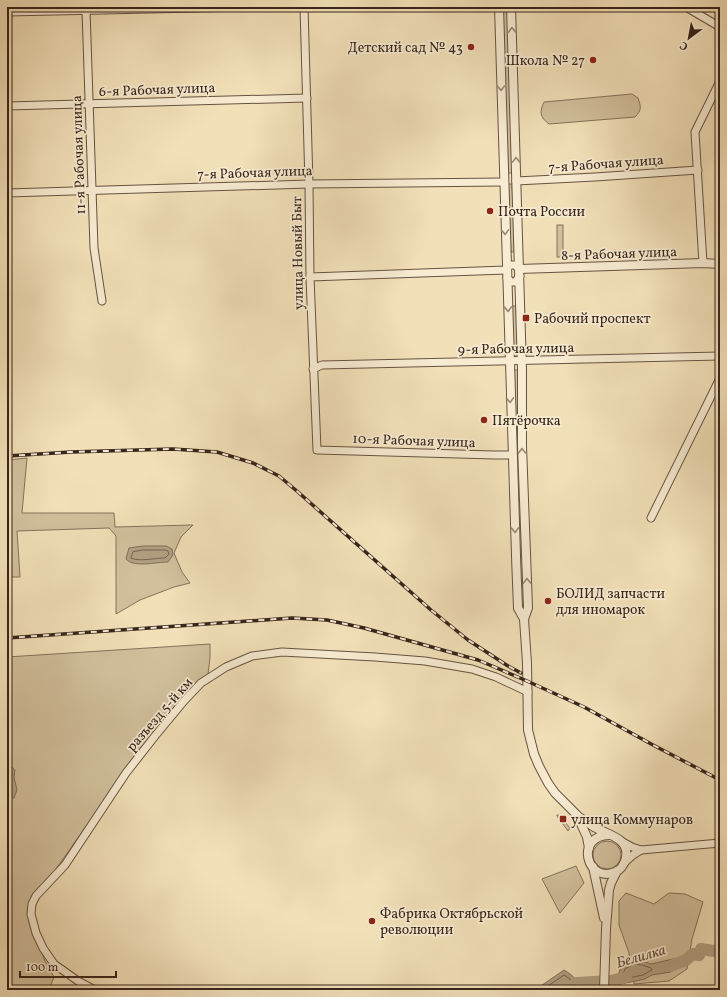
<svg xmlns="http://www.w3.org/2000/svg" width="727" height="997" font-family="Vollkorn,serif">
  <rect width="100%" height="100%" fill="#f2e0b8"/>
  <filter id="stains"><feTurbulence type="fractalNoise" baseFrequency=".005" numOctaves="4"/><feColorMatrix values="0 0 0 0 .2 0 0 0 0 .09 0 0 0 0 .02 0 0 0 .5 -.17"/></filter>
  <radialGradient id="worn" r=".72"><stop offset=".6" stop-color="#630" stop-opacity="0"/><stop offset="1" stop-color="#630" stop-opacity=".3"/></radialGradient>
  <g fill="#d2c09d" stroke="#84725c">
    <path d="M503,10H508L512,173H508Z"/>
    <path d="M632,94L638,98C641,107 642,110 635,117L549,124C540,117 539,113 544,102Z"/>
    <path d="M508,184H512L515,252H511Z"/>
    <rect x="557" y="225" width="6" height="32"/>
    <path d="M512,306H516L518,357L513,358Z"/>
    <path d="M514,370H518L522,550H519Z"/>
    <path d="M27,458L22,513H114L115,527L193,525L181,537L174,553L182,572L190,583L174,587L140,600L116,614V536L109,528L17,531L20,577H7V460Z"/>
    <path d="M519,558H523L524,608H521Z"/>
    <path d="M210,644V658L208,674L144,744L27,910L45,961L54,977L49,990H7V657Z"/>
    <path d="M557,815H559L570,828L568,831L557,816Z"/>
    <circle cx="607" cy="855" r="14"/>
    <path d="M576,866L584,883L560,913L542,879Z"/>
    <path d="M626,893L654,904L669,893L685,894L703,902L692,939L687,969L669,981L634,984L629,953L619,925V901Z"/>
  </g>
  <g fill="#b2a083" stroke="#816e59">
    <path d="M143,546H166L172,549L173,555L168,562C156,562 134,568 126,559L129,548Z"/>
    <path d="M7,765L11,766L15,770L14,777L17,790L14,798H7Z"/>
    <path d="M705,946L720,950V956L712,954L701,949Z"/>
    <path d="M673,959L686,960L671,972L652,975L645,979L621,984L612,983L611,981L618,976L621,966L635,960L643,961L651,964Z"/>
    <path d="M564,970C575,977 576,978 579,990H535Z"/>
  </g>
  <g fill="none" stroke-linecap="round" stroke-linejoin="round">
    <g stroke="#74624f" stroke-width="1">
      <path d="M143,550H165L168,551L169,554L165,558C155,558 139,562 131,558V557L133,552Z"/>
      <path d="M635,964L642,965L651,968L652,970L643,975L623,979L622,977L625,969Z"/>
      <path d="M542,990L564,975L570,979L575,990"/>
    </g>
    <g stroke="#b2a083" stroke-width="12">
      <path d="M671,966L686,960L693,954L699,955L701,949L720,952"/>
      <path d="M567,990L577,983L611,981L626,977"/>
    </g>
    <g stroke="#665342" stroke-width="9">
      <g id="minor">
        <path d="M84,7L86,10L94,248L102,301"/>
        <path d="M304,7L309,184L310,277L317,450L494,455H512"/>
        <path d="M686,7L720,27"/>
        <path d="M7,12L245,7"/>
        <path d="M7,106L307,98"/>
        <path d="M516,181L595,177L698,170"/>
        <path d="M7,193L309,184L503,182"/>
        <path d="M703,263L695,132L720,81"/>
        <path d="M310,277L506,270L510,265H515L519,269"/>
        <path d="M507,278L511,282H515L520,276"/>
        <path d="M313,369L322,365L720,356"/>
        <path d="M651,518L720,378"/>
        <path d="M621,841L632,847L641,850L720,843"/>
        <path d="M625,862L633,855L641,850"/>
        <path d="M95,990L78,981L54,964L43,948L36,933L31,914L32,904L36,896L65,865L126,773L155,736L184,701L201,683L226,667L252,656L282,652L375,657L425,661L472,669L496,677L528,692"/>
      </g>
    </g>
    <g stroke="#665342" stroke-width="10">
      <g id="tertiary">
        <path d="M499,7C504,208 510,408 518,608L524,619"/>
        <path d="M511,7L522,369V446L528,608L524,619L527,663L528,730L534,754L539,766L548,783L555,793L577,815L587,837L589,848"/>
        <path d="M519,269L703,263L720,264"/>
        <path d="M579,817C584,820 589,824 594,827C608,835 630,838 626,858C624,865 621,870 615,872C587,884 574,836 609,835"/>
        <path d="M593,867L604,918"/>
        <path d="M604,990L606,929L609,890L611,883L617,871"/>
      </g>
    </g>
    <use href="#minor" stroke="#f7ebd1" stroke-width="7"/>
    <use href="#tertiary" stroke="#f7ebd1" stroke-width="8"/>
    <g stroke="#37241b" stroke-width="3.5">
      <g id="rail">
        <path d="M7,456L71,452L173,449L217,452L253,463L279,476L298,492L431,610L468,640L508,666L521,673"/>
        <path d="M7,638L292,618L327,620L364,628L478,660L527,681L584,707L653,745L720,780"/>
      </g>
    </g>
    <use href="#rail" stroke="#f7ebd1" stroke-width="2" stroke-dasharray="6" stroke-linecap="butt"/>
  </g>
  <defs><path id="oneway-chevron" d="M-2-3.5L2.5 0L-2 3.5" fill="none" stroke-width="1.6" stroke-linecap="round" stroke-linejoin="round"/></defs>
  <g stroke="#978876">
    <use href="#oneway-chevron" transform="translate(512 30) rotate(-92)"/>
    <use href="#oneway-chevron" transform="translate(501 88) rotate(89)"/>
    <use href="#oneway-chevron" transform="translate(516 160) rotate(-92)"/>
    <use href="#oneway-chevron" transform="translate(505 232) rotate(88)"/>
    <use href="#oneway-chevron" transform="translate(508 309) rotate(88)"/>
    <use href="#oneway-chevron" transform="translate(510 400) rotate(88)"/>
    <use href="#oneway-chevron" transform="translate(522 451) rotate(-91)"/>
    <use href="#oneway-chevron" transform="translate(515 530) rotate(88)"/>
    <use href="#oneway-chevron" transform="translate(527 581) rotate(-92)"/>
  </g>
  <g fill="#8f2418" stroke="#f7ebd1" stroke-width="1.5">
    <circle cx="471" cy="47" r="4"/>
    <circle cx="593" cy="60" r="4"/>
    <circle cx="490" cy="211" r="4"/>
    <rect x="522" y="314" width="8" height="8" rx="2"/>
    <circle cx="484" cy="420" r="4"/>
    <circle cx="548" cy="601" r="4"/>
    <rect x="559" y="815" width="8" height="8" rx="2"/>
    <circle cx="372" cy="921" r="4"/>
  </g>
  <g text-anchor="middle" stroke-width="3.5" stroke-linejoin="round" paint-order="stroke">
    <g font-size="14" fill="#37241b" stroke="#f7ebd1" text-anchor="start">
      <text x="463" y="52" text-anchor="end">Детский сад № 43</text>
      <text x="585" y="65" text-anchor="end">Школа № 27</text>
      <text x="498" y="216">Почта России</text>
      <text x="534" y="323">Рабочий проспект</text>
      <text x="492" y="425">Пятёрочка</text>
      <text x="556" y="598">БОЛИД запчасти<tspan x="556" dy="16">для иномарок</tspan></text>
      <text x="571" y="824">улица Коммунаров</text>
      <text x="380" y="918">Фабрика Октябрьской<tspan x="380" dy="16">революции</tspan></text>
    </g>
    <g font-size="14" fill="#37241b" stroke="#f7ebd1">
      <text transform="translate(157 89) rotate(-2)" y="5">6-я Рабочая улица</text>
      <text transform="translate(78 155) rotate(-92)" y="5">11-я Рабочая улица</text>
      <text transform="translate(606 163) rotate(-4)" y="5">7-я Рабочая улица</text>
      <text transform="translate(255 172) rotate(-2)" y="5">7-я Рабочая улица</text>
      <text transform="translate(297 253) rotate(-91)" y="5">улица Новый Быт</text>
      <text transform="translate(619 253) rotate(-2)" y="5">8-я Рабочая улица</text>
      <text transform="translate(516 348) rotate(-1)" y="5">9-я Рабочая улица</text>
      <text transform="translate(414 440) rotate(2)" y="5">10-я Рабочая улица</text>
      <text transform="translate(159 714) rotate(-49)" y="5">разъезд 5-й км</text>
    </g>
    <g font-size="15" font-style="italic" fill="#624f3f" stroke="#f7ebd1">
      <text transform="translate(641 956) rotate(-16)" y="5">Белилка</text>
    </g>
  </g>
  <rect width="727" height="997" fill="none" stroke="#f2e0b8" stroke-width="24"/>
  <rect x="8" y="8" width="711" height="981" fill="none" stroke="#37241b" stroke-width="2"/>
  <rect x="12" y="12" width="703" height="973" fill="none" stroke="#37241b"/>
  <g transform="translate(689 38) rotate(212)" stroke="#f7ebd1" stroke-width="3" paint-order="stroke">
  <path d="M0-3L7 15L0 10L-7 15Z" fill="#37241b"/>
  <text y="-6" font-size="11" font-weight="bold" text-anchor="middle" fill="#37241b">С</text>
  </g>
  <path d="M20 971v6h96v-6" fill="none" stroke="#37241b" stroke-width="2"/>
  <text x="26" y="971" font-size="12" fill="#37241b" stroke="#f7ebd1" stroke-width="3" paint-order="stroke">100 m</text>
  <rect width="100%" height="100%" filter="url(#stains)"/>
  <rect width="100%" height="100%" fill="url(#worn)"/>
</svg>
